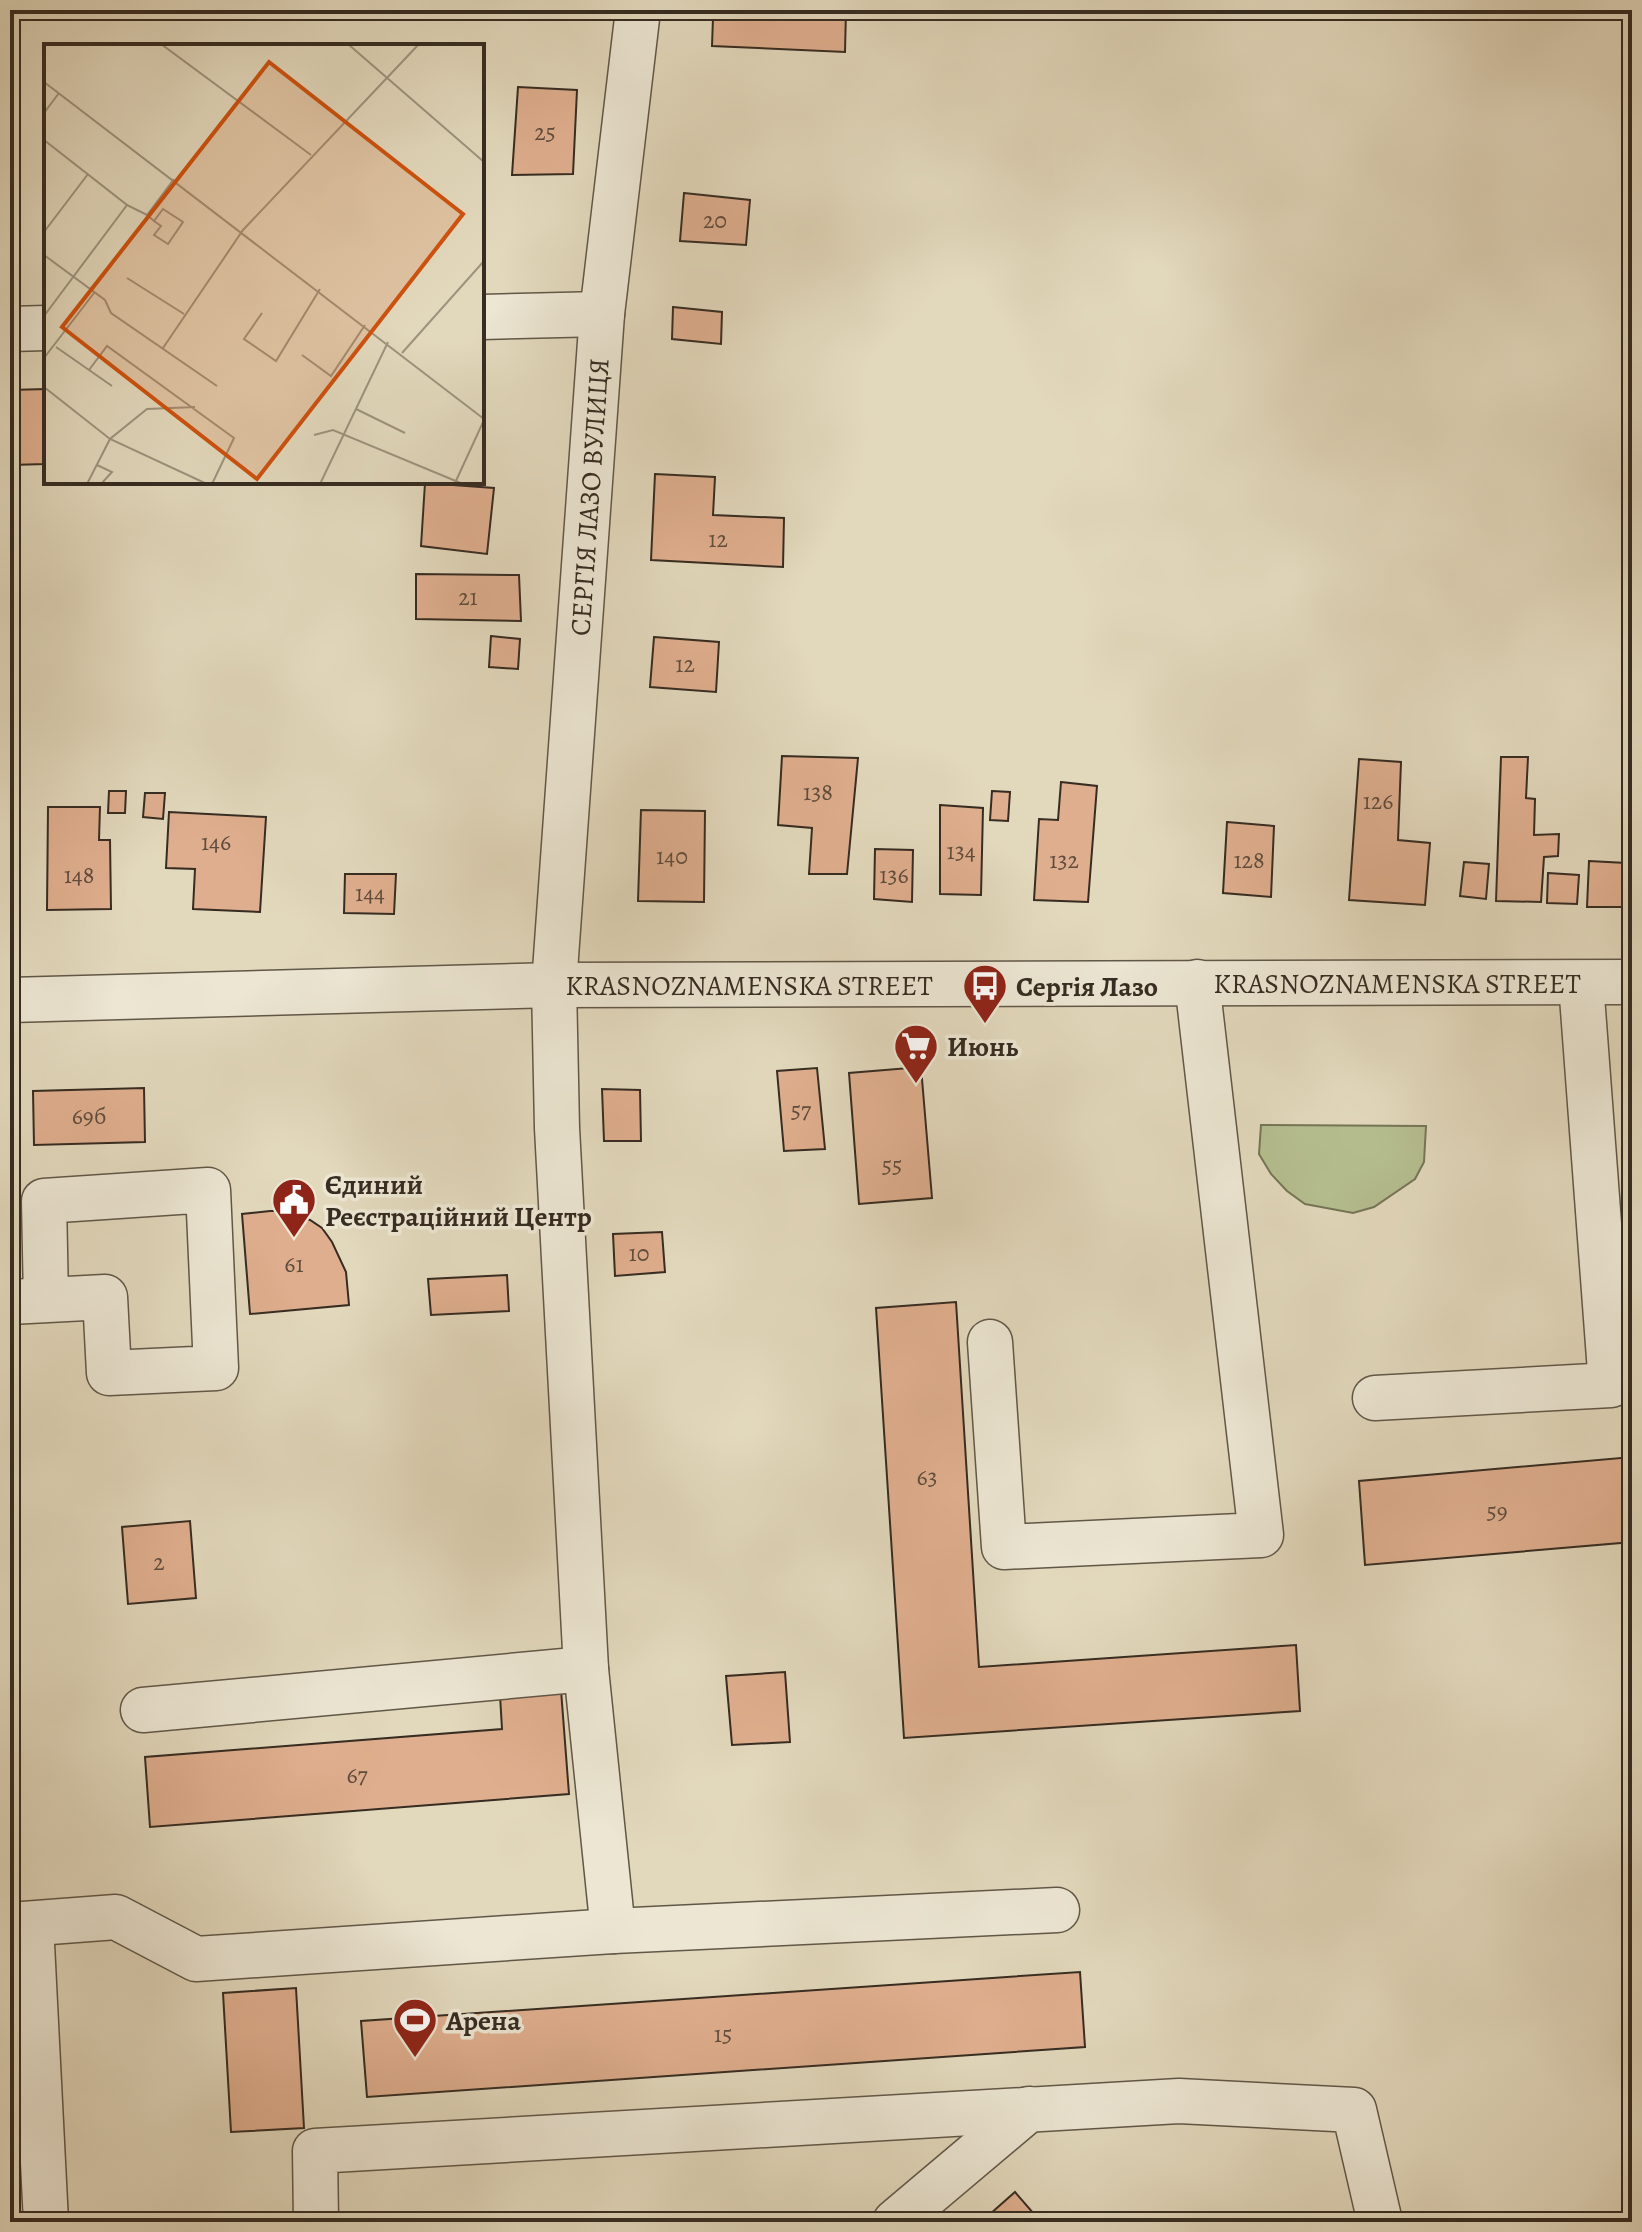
<svg xmlns="http://www.w3.org/2000/svg" width="1642" height="2232" font-family="Alegreya,serif">
  <rect width="100%" height="100%" fill="#e2d8bc"/>
  <filter id="stains"><feTurbulence type="fractalNoise" baseFrequency=".0025" numOctaves="4"/><feColorMatrix values="0 0 0 0 .2 0 0 0 0 .09 0 0 0 0 .02 0 0 0 .5 -.17"/></filter>
  <radialGradient id="worn" r=".72"><stop offset=".6" stop-color="#630" stop-opacity="0"/><stop offset="1" stop-color="#630" stop-opacity=".3"/></radialGradient>
  <path fill="#b5be8f" stroke="#767558" stroke-width="2" d="M1261,1125L1426,1126L1424,1162L1415,1179L1374,1207L1353,1213L1305,1204L1287,1191L1271,1174L1259,1154Z"/>
  <g fill="#dfae8e" stroke="#362c22" stroke-width="2">
    <path d="M797,10H846L845,52L712,46L713,18L797,20Z"/>
    <path d="M518,87L577,90L573,174L512,175Z"/>
    <path d="M1632,187V272L1628,271Z"/>
    <path d="M684,193L750,200L746,245L680,241Z"/>
    <path d="M673,307L722,312L721,344L672,339Z"/>
    <path d="M46,389V464L10,465V390Z"/>
    <path d="M655,474L715,477L713,515L784,518L783,567L651,560Z"/>
    <path d="M425,483L494,488L487,554L421,546Z"/>
    <path d="M416,574L519,575L521,621L416,619Z"/>
    <path d="M491,636L520,639L518,669L489,667Z"/>
    <path d="M654,637L719,642L716,692L650,687Z"/>
    <path d="M782,756L858,758L847,874H809L812,828L778,825Z"/>
    <path d="M1501,757H1528L1526,798L1535,799L1534,835L1559,834L1558,856L1544,857L1541,902L1496,901Z"/>
    <path d="M1359,759L1401,762L1398,840L1430,843L1425,905L1349,900Z"/>
    <path d="M1061,782L1097,786L1088,902L1034,900L1039,819L1058,820Z"/>
    <path d="M109,791H126L125,813H108Z"/>
    <path d="M992,791L1010,792L1008,821L990,820Z"/>
    <path d="M145,793H165L163,819L143,817Z"/>
    <path d="M940,805L983,808L981,895L940,894Z"/>
    <path d="M48,807H100L99,840H110L111,909L47,910Z"/>
    <path d="M641,810L705,811L704,902L638,901Z"/>
    <path d="M169,812L266,817L260,912L193,909L195,869L166,868Z"/>
    <path d="M1227,822L1274,826L1271,897L1223,893Z"/>
    <path d="M875,849L913,850L912,902L874,899Z"/>
    <path d="M1589,861L1626,863L1623,907H1587Z"/>
    <path d="M1464,862L1489,864L1486,899L1460,896Z"/>
    <path d="M1548,873L1579,875L1577,904L1547,903Z"/>
    <path d="M345,874H396L394,914L344,913Z"/>
    <path d="M921,1067L932,1198L859,1204L849,1073Z"/>
    <path d="M817,1068L825,1149L784,1151L777,1071Z"/>
    <path d="M144,1088L145,1142L34,1145L33,1091Z"/>
    <path d="M602,1089L640,1090L641,1141H604Z"/>
    <path d="M270,1211H284L297,1215L310,1220L322,1228L332,1242L346,1272L349,1305L250,1314L242,1214Z"/>
    <path d="M662,1232L665,1272L615,1276L613,1234Z"/>
    <path d="M507,1275L509,1311L431,1315L428,1279Z"/>
    <path d="M956,1302L979,1667L1296,1645L1300,1711L904,1738L876,1308Z"/>
    <path d="M1632,1457V1542L1365,1565L1359,1481Z"/>
    <path d="M190,1521L196,1598L128,1604L122,1527Z"/>
    <path d="M785,1672L790,1742L732,1745L726,1676Z"/>
    <path d="M561,1690L569,1794L150,1827L145,1757L502,1729L500,1695Z"/>
    <path d="M1080,1972L1085,2047L367,2097L361,2021Z"/>
    <path d="M296,1988L304,2128L231,2132L223,1993Z"/>
    <path d="M1015,2192L1041,2222H981Z"/>
  </g>
  <g fill="none" stroke-linecap="round" stroke-linejoin="round">
    <g stroke="#615748" stroke-width="47">
      <g id="minor">
        <path d="M482,317L602,314"/>
        <path d="M10,329L46,328"/>
        <path d="M10,1000L554,985L1632,982"/>
        <path d="M10,1302L105,1297L109,1373L216,1368L208,1190L44,1201L46,1300"/>
        <path d="M990,1342L1004,1547L1261,1535L1197,982"/>
        <path d="M1375,1398L1611,1385L1581,983"/>
        <path d="M143,1710L586,1669"/>
        <path d="M31,1924L46,2222"/>
        <path d="M10,1925L116,1917L196,1959L613,1931L1057,1910"/>
        <path d="M613,1931L586,1669L557,1128L554,985L602,314L638,10"/>
        <path d="M316,2222L315,2151L1179,2101L1354,2110L1380,2222"/>
        <path d="M895,2222L1029,2109"/>
      </g>
    </g>
    <use href="#minor" stroke="#ece6d3" stroke-width="44"/>
  </g>
  <defs>
    <g id="bus-pin" transform="scale(2.3)"><path d="M0 17L-7.5 6A9.5 9.5 0 1 1 7.5 6Z" fill="#8f2418" stroke="#ece6d3"/><path d="M-5-6H5V4H4V6H2V4H-2V6H-4V4H-5ZM-3.5-4V0h7V-4ZM-3.5 1.2v1.5H-2V1.2ZM2 1.2v1.5H3.5V1.2Z" fill="#fff"/></g>
    <g id="supermarket-pin" transform="scale(2.3)"><path d="M0 17L-7.5 6A9.5 9.5 0 1 1 7.5 6Z" fill="#8f2418" stroke="#ece6d3"/><path d="M-6-5.5h2.5l.6 2H6L4.5 2H-2.5L-4.4-4H-6ZM-1.5 3.2a1.3 1.3 0 1 0 .1 0ZM3 3.2a1.3 1.3 0 1 0 .1 0Z" fill="#fff"/></g>
    <g id="civic-pin" transform="scale(2.3)"><path d="M0 17L-7.5 6A9.5 9.5 0 1 1 7.5 6Z" fill="#8f2418" stroke="#ece6d3"/><path d="M-.6-6.5H3V-4.5H.6V-3L4-1V1h2V6H-6V1h2V-1L-.6-3ZM-1.2 2.5V6h2.4V2.5Z" fill="#fff"/></g>
    <g id="stadium-pin" transform="scale(2.3)"><path d="M0 17L-7.5 6A9.5 9.5 0 1 1 7.5 6Z" fill="#8f2418" stroke="#ece6d3"/><path d="M0-5a6.5 5 0 1 0 0 10a6.5 5 0 1 0 0-10ZM-3.5-1.8h7v3.6h-7Z" fill="#fff"/></g>
  </defs>
  <g fill-rule="evenodd">
    <use href="#bus-pin" x="985" y="986"/>
    <use href="#supermarket-pin" x="916" y="1046"/>
    <use href="#civic-pin" x="294" y="1200"/>
    <use href="#stadium-pin" x="415" y="2020"/>
  </g>
  <g text-anchor="middle" stroke-width="7" stroke-linejoin="round" paint-order="stroke">
    <g font-size="24" fill="#604c3d">
      <text x="545" y="140">25</text>
      <text x="715" y="228">20</text>
      <text x="718" y="547">12</text>
      <text x="468" y="605">21</text>
      <text x="685" y="672">12</text>
      <text x="818" y="800">138</text>
      <text x="1378" y="809">126</text>
      <text x="216" y="850">146</text>
      <text x="961" y="859">134</text>
      <text x="672" y="864">140</text>
      <text x="1064" y="868">132</text>
      <text x="1249" y="868">128</text>
      <text x="79" y="883">148</text>
      <text x="894" y="883">136</text>
      <text x="370" y="901">144</text>
      <text x="801" y="1118">57</text>
      <text x="89" y="1124">69б</text>
      <text x="892" y="1173">55</text>
      <text x="639" y="1261">10</text>
      <text x="294" y="1272">61</text>
      <text x="927" y="1485">63</text>
      <text x="1497" y="1519">59</text>
      <text x="159" y="1570">2</text>
      <text x="357" y="1783">67</text>
      <text x="723" y="2042">15</text>
    </g>
    <g font-size="28" fill="#362c22" stroke="#ece6d3">
      <text transform="translate(589 497) rotate(-86)" y="10">СЕРГІЯ ЛАЗО ВУЛИЦЯ</text>
      <text x="1397" y="993">KRASNOZNAMENSKA STREET</text>
      <text x="749" y="995">KRASNOZNAMENSKA STREET</text>
    </g>
    <g font-size="28" font-weight="bold" fill="#362c22" stroke="#ece6d3" text-anchor="start">
      <text x="1016" y="996">Сергія Лазо</text>
      <text x="947" y="1056">Июнь</text>
      <text x="325" y="1194">Єдиний<tspan x="325" dy="32">Реєстраційний Центр</tspan></text>
      <text x="446" y="2030">Арена</text>
    </g>
  </g>
  <g transform="translate(44 44)">
    <rect width="440" height="440" fill="#e2d8bc"/>
    <path fill="none" stroke="#9d937e" stroke-width="2" d="M117,0L267,111M304,0L440,118M0,38L440,375M0,69L15,49M0,96L83,161L0,272M83,161L103,171L130,135M103,171L110,177L117,182L110,191L124,200L139,178L119,165L110,177M0,188L44,130M0,211L61,256L67,269L173,342M83,234L140,270M218,269L200,295L232,317L276,245M12,303L68,342M119,304L199,186L375,0M358,309L440,217M258,311L287,332L321,281M0,314L50,249M45,326L63,302L190,394L168,440M0,343L66,395L163,440M312,365L361,389M270,391L289,386L419,440M53,421L68,428L57,440M411,439L440,376M43,440L66,395L103,365L151,363M276,440L344,298"/>
    <path fill="#cd520f" fill-opacity="0.15" stroke="#cd520f" stroke-width="4" d="M225,18L419,170L213,435L18,283Z"/>
    <rect width="440" height="440" fill="none" stroke="#362c22" stroke-width="4"/>
  </g>
  <rect width="1642" height="2232" fill="none" stroke="#e2d8bc" stroke-width="40"/>
  <rect x="12" y="12" width="1618" height="2208" fill="none" stroke="#362c22" stroke-width="4"/>
  <rect x="20" y="20" width="1602" height="2192" fill="none" stroke="#362c22" stroke-width="2"/>
  <rect width="100%" height="100%" filter="url(#stains)"/>
  <rect width="100%" height="100%" fill="url(#worn)"/>
</svg>
